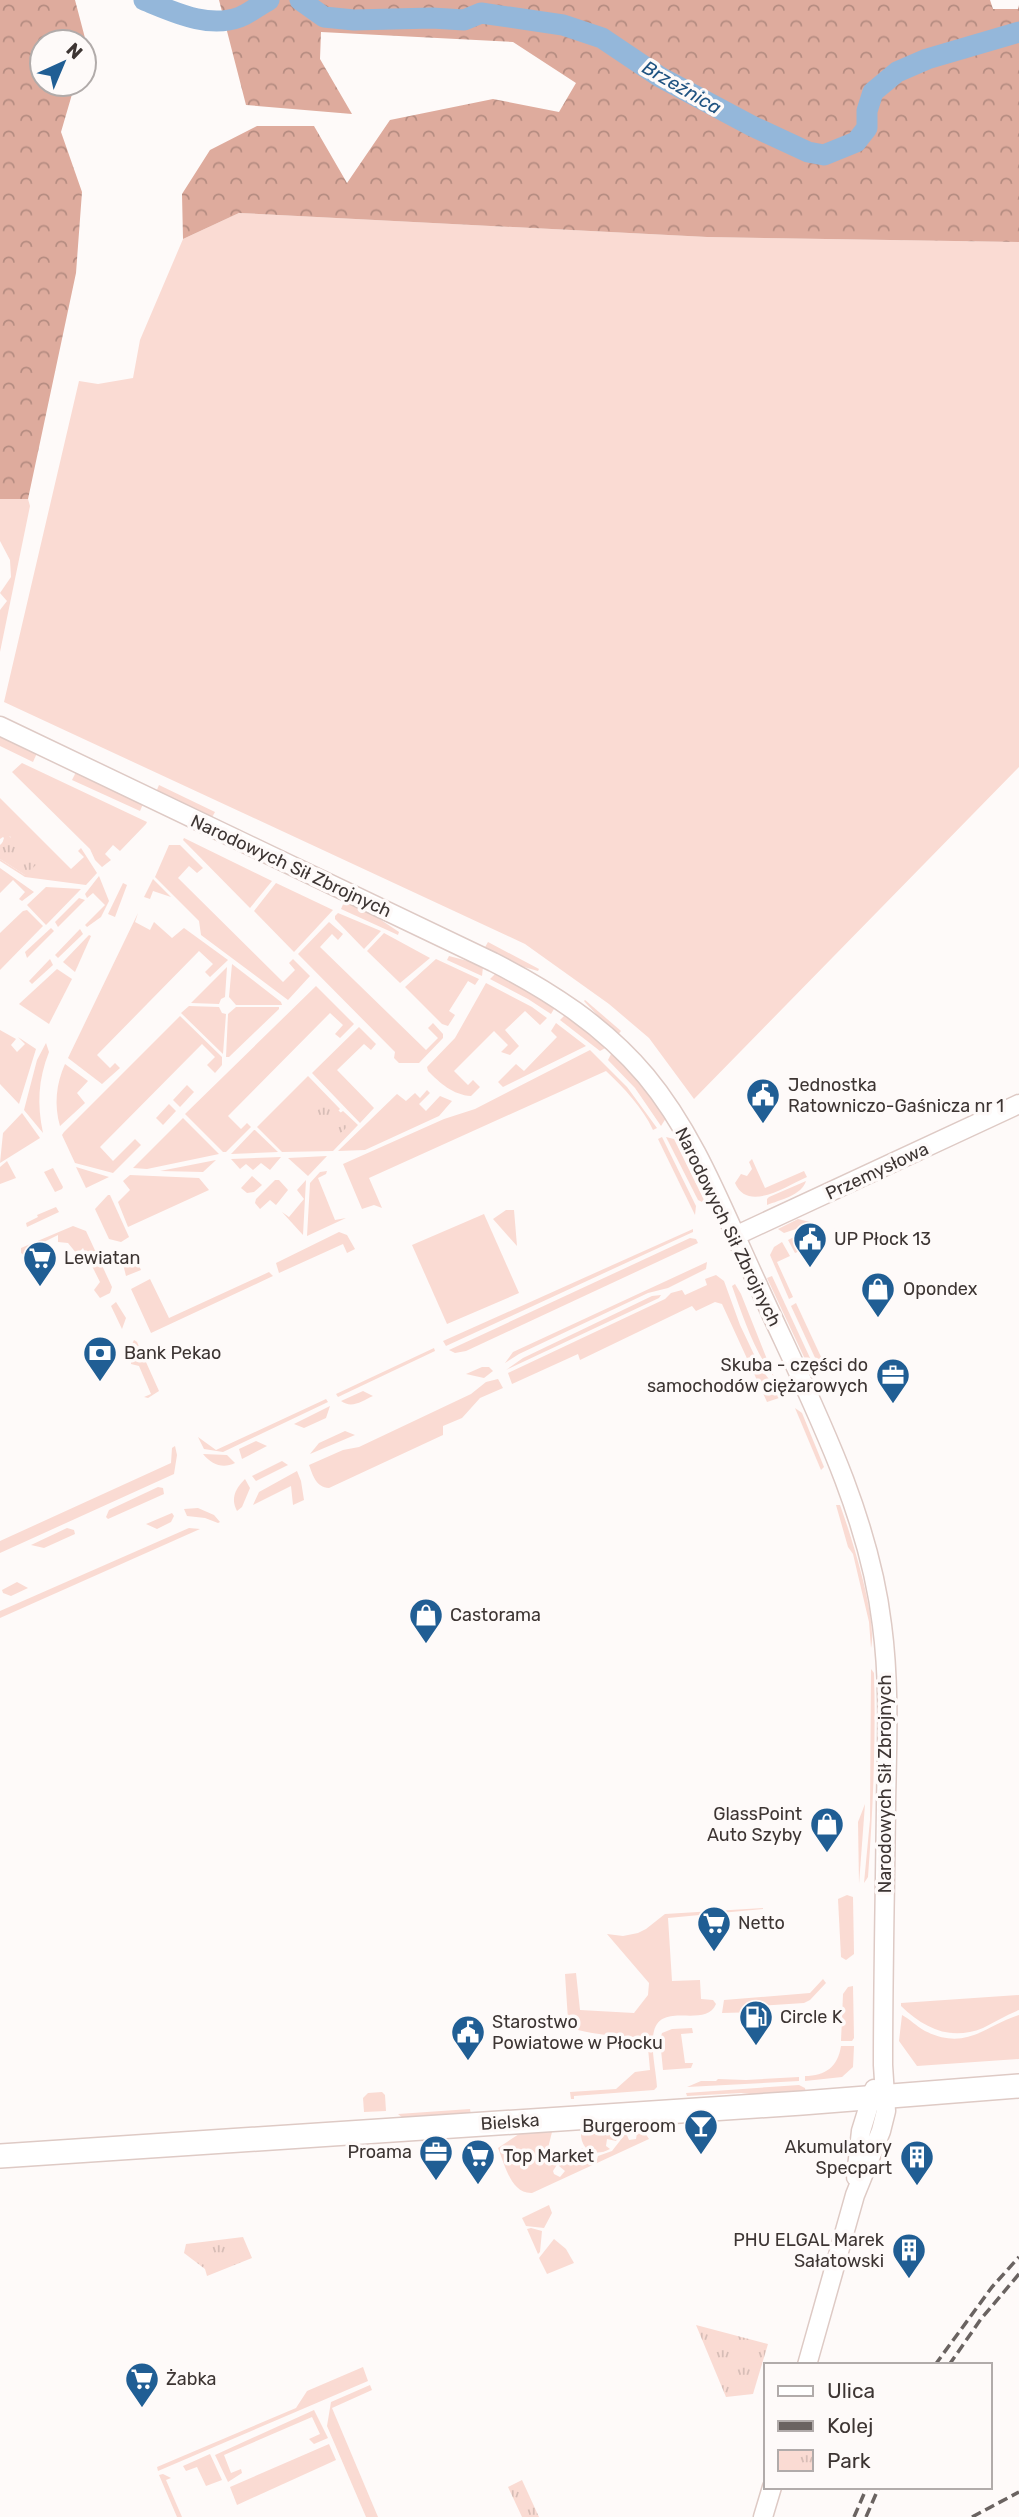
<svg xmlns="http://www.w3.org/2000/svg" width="1019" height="2517" font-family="Rubik,sans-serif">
  <defs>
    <pattern id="forest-crowns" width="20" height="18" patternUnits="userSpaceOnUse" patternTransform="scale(1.75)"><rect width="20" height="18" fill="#deab9d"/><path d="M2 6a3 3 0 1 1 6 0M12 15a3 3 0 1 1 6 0" fill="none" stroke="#b58c81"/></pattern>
    <pattern id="park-tufts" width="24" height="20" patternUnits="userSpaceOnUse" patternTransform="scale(1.75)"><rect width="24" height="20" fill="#fadbd3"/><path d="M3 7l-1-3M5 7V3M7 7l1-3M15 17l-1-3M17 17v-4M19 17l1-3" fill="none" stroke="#d7bdb6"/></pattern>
  </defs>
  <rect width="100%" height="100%" fill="#fefaf9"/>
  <g fill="#fadbd3">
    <path d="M239,213L707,237L1019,242V767L694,1099L649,1038L609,1004L525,944L4,702L79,381L98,384L133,378L140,340L183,239Z"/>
    <path d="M0,499H28L30,506L0,652V610L7,601L0,593L11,577L10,560L0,541Z"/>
    <path d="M0,736L37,753L33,762L0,746Z"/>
    <path d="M22,763L147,822L146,824L120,851L113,845L105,854L111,860L102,867L95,860L90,849L12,772Z"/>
    <path d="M76,772L143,804L140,811L72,780Z"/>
    <path d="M159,785L215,812L211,819L156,792Z"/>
    <path d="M0,798L71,869L84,857L78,851L81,848L97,873L86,885L25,877L0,861V859L25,875L10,836L2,844L4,838L3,837L0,839Z"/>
    <path d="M184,838L272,881L250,908L183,840Z"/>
    <path d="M169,845H180L203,868L197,873L189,866L178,878L283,982L295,970L289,963L293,959L310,976L288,1000L201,935L199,921L155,877Z"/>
    <path d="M0,868L34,892L22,901L19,899L25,892L13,880L0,893Z"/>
    <path d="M99,876L109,901L101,917L87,927L85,925L105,905L93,893L87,898L85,894Z"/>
    <path d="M153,879L171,897L153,891L150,899L144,897Z"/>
    <path d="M123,883L127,885L115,917L108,914Z"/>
    <path d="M276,883L333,910L294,952L254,911Z"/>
    <path d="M46,887L81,889L46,925L27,905Z"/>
    <path d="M79,898L85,900L58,927L55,922Z"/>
    <path d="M345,900L363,908L399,932L398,935L341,909Z"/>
    <path d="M27,910L43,926L0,970V933L23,911Z"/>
    <path d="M138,913L135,922L150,930L154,922L172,938L184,928L228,960L210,977L205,972L213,964L199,951L97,1055L110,1068L115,1063L120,1068L102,1084L68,1058Z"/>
    <path d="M338,913L381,931L364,949L335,919V916Z"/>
    <path d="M329,922L343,934L338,940L332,934L320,947L426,1050L438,1038L428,1028L433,1023L443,1034V1038L419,1063H399L394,1058L395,1052L298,954Z"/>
    <path d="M51,928L54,931L27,958L25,952Z"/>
    <path d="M80,929L83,934L58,958L55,955Z"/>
    <path d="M384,933L430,958L400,983L367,951Z"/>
    <path d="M89,935L91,936L75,972L63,962Z"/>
    <path d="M488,942L539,969L538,971L517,965L484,949Z"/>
    <path d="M449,956L479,964L483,967L482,976L447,960Z"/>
    <path d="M50,959L53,965L32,984L29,981Z"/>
    <path d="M436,959L479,979L475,985L468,981L449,1011L455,1015L448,1026L442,1024L405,987Z"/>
    <path d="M232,964L281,1002L282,1005H236L229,997Z"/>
    <path d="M227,967L225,997L221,999L219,1004L191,1003Z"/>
    <path d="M57,969L72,979L49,1024L19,1004Z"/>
    <path d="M497,972L553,1005L554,1009L551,1014L528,999L490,979Z"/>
    <path d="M486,983L532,1007L547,1018L540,1025L525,1011L505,1030L519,1046L510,1055L501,1052L508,1045L494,1031L454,1071L468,1085L473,1080L480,1087L471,1096C453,1095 440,1083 428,1071L427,1067L455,1038Z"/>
    <path d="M316,986L354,1024L340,1038L335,1034L343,1025L330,1013L228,1116L241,1129L247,1123L251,1127L226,1152H223L185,1114Z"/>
    <path d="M585,1000L621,1031L617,1036L584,1001Z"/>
    <path d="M189,1006L219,1007L222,1013L226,1014L223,1054L181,1013Z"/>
    <path d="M236,1007H279V1009L229,1057H226L228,1014Z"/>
    <path d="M565,1015H569L607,1047L600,1051L560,1020Z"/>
    <path d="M180,1016L222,1057V1065L215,1073L207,1065L215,1057L202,1044L100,1147L113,1161L135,1139L141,1145L113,1173L75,1163L62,1135L64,1132Z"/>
    <path d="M556,1023L586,1046L503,1087L498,1082L516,1064L524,1071L557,1037L551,1031Z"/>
    <path d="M359,1027L376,1044L371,1050L364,1044L337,1070L374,1108L360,1123L312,1073Z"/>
    <path d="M0,1030L16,1039L11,1045L17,1052L25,1044L18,1037L36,1049L19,1104L0,1084Z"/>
    <path d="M46,1043L49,1052C38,1080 37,1104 43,1133L24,1110L37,1060Z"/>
    <path d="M590,1050L627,1087L657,1128L653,1130C643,1108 624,1088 606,1071L369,1178L382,1208L374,1205L362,1209L343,1164L444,1119L475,1109Z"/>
    <path d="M612,1052L636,1076L654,1099L666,1118L661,1126L635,1088L608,1060Z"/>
    <path d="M65,1064L88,1081L77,1093L85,1103L60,1126C54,1105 56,1084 65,1064Z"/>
    <path d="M308,1076L340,1109L338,1111L327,1100L351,1123L340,1113L343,1111L358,1125L333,1151L282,1152L257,1127Z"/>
    <path d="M187,1085L194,1092L180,1107L173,1100Z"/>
    <path d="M427,1090L430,1093L419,1104L426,1111L440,1096L452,1101L439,1116L365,1150L338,1151L397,1094L406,1101L415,1093L420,1098Z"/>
    <path d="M169,1104L176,1111L163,1125L156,1118Z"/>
    <path d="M22,1113L40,1138L0,1163L3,1133Z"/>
    <path d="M183,1118L219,1154L147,1169L133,1168Z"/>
    <path d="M255,1130L278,1152L231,1154L254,1130Z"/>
    <path d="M662,1137L696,1206L695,1215L658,1139Z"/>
    <path d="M666,1137L674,1139L704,1200L702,1202L698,1200Z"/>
    <path d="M327,1156L308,1176L288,1158Z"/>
    <path d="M281,1157L270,1170L261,1163L253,1170L246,1164L240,1169L231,1159Z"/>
    <path d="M752,1159L765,1188L804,1171L807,1177C786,1186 748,1213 735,1183L741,1174L747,1176L752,1169L749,1162Z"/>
    <path d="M216,1160L203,1172L160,1171Z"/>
    <path d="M7,1161L16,1178L0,1184V1167Z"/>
    <path d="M76,1167L109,1177L86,1188Z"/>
    <path d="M53,1168L63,1187L62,1189L55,1192L44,1172Z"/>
    <path d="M327,1171L326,1174L318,1178L335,1220L346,1218L307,1236L310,1183L320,1172Z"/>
    <path d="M130,1175L199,1178L209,1190L128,1227L118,1202L130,1190L123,1181Z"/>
    <path d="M252,1176L262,1185L254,1192L247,1193L241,1188Z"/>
    <path d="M275,1180H279L288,1190L276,1205L270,1200L260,1209L255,1203L256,1199Z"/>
    <path d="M306,1180L303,1235L282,1212L289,1217L304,1199L297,1190Z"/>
    <path d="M806,1181C802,1195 780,1200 767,1205V1199L769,1197Z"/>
    <path d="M108,1195H110L129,1237L121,1242L109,1239L95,1209Z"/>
    <path d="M56,1207L59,1212L27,1227L26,1223L38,1217L37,1215Z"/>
    <path d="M506,1210H514L517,1246L493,1219Z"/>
    <path d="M484,1214L519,1293L447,1324L412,1245Z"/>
    <path d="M798,1219L814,1223L784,1233L778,1229Z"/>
    <path d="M73,1226L86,1231L112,1287L110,1293L100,1298L94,1290L100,1282L83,1248L77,1254L68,1243L58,1242V1235L30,1249L28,1258L21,1253V1248Z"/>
    <path d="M693,1229V1232L446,1346L443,1341Z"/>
    <path d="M339,1232L347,1235L355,1249L347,1253L343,1244L279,1273L276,1263Z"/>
    <path d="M800,1234L807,1248L795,1253L788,1240Z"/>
    <path d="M690,1238L696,1239L698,1243L466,1351L455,1353L449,1350Z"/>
    <path d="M782,1242L790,1256L777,1262L793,1297L789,1299L770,1255L774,1247Z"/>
    <path d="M135,1257L141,1270L126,1276L123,1264Z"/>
    <path d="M707,1262L706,1269L668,1288L648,1293L519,1354L505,1363L513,1352Z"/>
    <path d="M269,1272L273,1276L151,1333L131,1289L150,1279L169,1318Z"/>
    <path d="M716,1275L724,1281L740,1325L760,1367L782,1397L767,1402L722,1304L715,1302L696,1311L692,1306L580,1360L578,1354L512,1384L508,1373L665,1299L671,1293L682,1290L685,1295L707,1285L705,1279Z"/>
    <path d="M772,1276L817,1373L811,1372L767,1278Z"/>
    <path d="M735,1284L741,1294L774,1377C754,1351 743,1317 732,1286Z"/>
    <path d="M661,1295L659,1298L506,1370L523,1358L652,1296Z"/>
    <path d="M116,1302L126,1318L122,1329L111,1306Z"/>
    <path d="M796,1303L822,1359L817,1362L791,1306Z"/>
    <path d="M134,1340L137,1342L159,1391L148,1398L144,1397L151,1394L139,1366L131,1364L132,1344Z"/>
    <path d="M434,1348L435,1351L338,1397L336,1394Z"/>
    <path d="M482,1367H489L493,1371L484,1378L466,1374Z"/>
    <path d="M498,1379L503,1388L480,1398L462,1418L443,1426V1435L329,1488C316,1487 313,1476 309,1465L343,1450L359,1447L471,1394L486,1382Z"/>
    <path d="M363,1391L373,1396C362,1401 352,1409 341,1401Z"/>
    <path d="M326,1399L328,1402L223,1452L204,1449L198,1437L216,1450Z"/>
    <path d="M330,1406L326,1418L304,1428L294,1424Z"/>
    <path d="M795,1408L802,1413L824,1467L821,1470Z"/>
    <path d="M345,1431L355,1435L310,1454L319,1443Z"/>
    <path d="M256,1441L267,1446L242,1459L239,1449Z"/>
    <path d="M175,1446L177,1455L174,1474L0,1553V1541L171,1463L172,1448Z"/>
    <path d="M203,1454L227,1455L235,1463C223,1469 212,1465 203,1454Z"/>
    <path d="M282,1461L288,1465L256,1481L252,1476Z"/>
    <path d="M297,1471L301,1481L304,1500L293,1505L291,1486L253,1505L259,1492Z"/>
    <path d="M245,1479L250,1488L242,1507L237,1511C230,1498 236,1488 245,1479Z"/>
    <path d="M158,1487L163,1488L164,1494L108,1519L106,1517L109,1510Z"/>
    <path d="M836,1505H840C851,1535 878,1620 871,1648L869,1622L853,1554L848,1547Z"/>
    <path d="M198,1508L214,1515L220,1522L218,1523L205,1518L187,1516L184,1509Z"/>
    <path d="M172,1513L174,1516L171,1522L157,1529L146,1524Z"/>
    <path d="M67,1528L74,1530L75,1534L44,1548L31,1545Z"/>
    <path d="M189,1528L200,1529L0,1618V1611Z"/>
    <path d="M17,1582L28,1588L11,1596L3,1593L2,1590Z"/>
    <path d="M871,1669L874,1673C876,1741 873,1809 868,1877L864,1883L870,1820Z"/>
    <path d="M865,1804L859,1884L858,1822Z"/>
    <path d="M847,1895L853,1897L854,1954L846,1960L841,1957L838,1899Z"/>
    <path d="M763,1908V1909L668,1918L672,1981L700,1980L701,1999L713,2000L716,2004C706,2029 662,2001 654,2031C650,2047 656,2070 657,2087L654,2090L574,2096V2099H571L570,2092L616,2089L635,2072L650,2070L647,2037C621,2038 575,2033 551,2021L568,2020L565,1974L576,1973L580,2010L634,2013L648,1995L649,1983L607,1934L623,1936L638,1933L646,1929L665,1914Z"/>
    <path d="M823,1979L826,1983L810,2000L804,2003L760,2006L759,2012L722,2013L724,2000L810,1993Z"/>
    <path d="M853,1986L854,2038L852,2041H841L843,1994L848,1987Z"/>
    <path d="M1019,1995V2010C1006,2015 995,2022 983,2028C951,2041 925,2029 901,2006V2003Z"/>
    <path d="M902,2015C910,2019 916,2026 925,2031C966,2051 983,2027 1019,2015V2059L917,2066L899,2041Z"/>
    <path d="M692,2028L693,2033L681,2034L685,2063H693L691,2068L663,2070L660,2040L662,2033L672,2029Z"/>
    <path d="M841,2046H854L853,2067L842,2077L805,2081V2076C825,2076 838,2067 841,2046Z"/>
    <path d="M799,2077V2081L687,2087L701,2081H716L718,2079L746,2080Z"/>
    <path d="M799,2085L805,2088L806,2093L772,2096L741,2093L687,2096L686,2093Z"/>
    <path d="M382,2092L385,2095L386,2111L364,2112L363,2098L368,2093Z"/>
    <path d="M470,2109L471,2115L403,2118L398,2114Z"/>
    <path d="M628,2129L621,2134L616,2141L607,2139L606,2146L610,2149C594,2158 580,2149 581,2132Z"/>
    <path d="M634,2130L645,2133L649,2139L532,2193C511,2194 505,2165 498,2148L519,2134L552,2132L548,2148L558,2163L553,2171L554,2174L560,2177L565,2171L559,2166L560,2161L574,2160L582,2148L589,2154L587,2157L589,2163H596L598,2156L612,2151L626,2133L629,2140L636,2139L637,2133Z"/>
    <path d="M549,2205L552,2213L544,2228L526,2226L522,2218Z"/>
    <path d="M531,2228L542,2231L540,2252L538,2254L527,2229Z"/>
    <path d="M554,2239L566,2249L574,2263L547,2274L539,2258Z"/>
    <path d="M363,2367L368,2381L158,2471L157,2467L296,2408L307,2391Z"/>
    <path d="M370,2385L372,2390L332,2408L378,2517H366L327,2426L331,2402Z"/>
    <path d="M314,2410L328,2438L314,2444L309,2439L320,2434L312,2417L224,2455L231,2473L241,2469L242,2473L228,2482L215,2455Z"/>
    <path d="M329,2444L336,2460L237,2505L230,2487Z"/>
    <path d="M210,2454L222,2480L206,2486L197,2467L186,2471L183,2466Z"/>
    <path d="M163,2474L171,2478L166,2480L182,2517H177L159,2475Z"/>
  </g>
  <g fill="url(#forest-crowns)">
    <path d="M0,0H75L85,38L84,42H42V84H75L61,132L82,192L76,273L28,499H0Z"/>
    <path d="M219,0H990L993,9H1018L1019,5V242L707,237L239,213L183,239L182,194L210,150L257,126H314L347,183L390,120L493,99L559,112L576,83L513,42L321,32L320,59L352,114L246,105Z"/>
  </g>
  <g fill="url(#park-tufts)">
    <path d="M9,836L37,864L25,875L0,859V845Z"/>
    <path d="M328,1100L351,1123L330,1144L307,1121Z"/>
    <path d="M243,2237L252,2258L207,2276L205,2269L184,2253L186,2244Z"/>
    <path d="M696,2325L768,2344L753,2394L726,2397Z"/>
    <path d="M522,2480L539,2517H522L508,2487Z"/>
  </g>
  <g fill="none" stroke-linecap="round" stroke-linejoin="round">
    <g stroke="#94b7da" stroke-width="21">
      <path d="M144,0C174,12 208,29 240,17C250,13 259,5 269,0"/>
      <path d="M300,0L324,17L354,20L432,18L464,20L481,13L563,25L602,38L660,77L752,126L808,152L824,155L856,142L867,128V111L873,92L897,72L927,59L1019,32"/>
    </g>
    <g stroke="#decac5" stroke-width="21">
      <g id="minor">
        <path d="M0,726L493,962C550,991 604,1026 646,1076C696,1136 724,1213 757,1283C806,1392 868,1506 882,1625C890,1685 887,1745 886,1805C885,1892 883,1979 883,2065L886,2111L881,2131L855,2195L807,2365"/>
        <path d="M735,1236L1019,1104"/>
        <path d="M856,2177L861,2131L874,2089"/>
        <path d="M763,2517L772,2487"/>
      </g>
    </g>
    <g stroke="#decac5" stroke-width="26">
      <path id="major" d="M0,2156L802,2103L1019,2086"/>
    </g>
    <use href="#minor" stroke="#fff" stroke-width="18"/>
    <use href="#major" stroke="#fff" stroke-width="23"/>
    <g stroke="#6a6361" stroke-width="3.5" stroke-dasharray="10 5" stroke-linecap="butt">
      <path d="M935,2365L992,2287L1019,2257"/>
      <path d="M949,2365L981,2319L1019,2274"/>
      <path d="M854,2517L867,2487"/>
      <path d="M866,2517L879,2487"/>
      <path d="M972,2517L1019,2492"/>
    </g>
  </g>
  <defs>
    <g id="civic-pin" transform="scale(1.75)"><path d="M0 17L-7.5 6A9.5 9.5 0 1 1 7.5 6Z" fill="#205e94" stroke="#fefaf9"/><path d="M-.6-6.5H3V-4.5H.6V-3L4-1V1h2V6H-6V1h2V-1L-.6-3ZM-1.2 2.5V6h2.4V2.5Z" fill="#fff"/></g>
    <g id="supermarket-pin" transform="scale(1.75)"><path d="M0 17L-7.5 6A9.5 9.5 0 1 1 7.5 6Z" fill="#205e94" stroke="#fefaf9"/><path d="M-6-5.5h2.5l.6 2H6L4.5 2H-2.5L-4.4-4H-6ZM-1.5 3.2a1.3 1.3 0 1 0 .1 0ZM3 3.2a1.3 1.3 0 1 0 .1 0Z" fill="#fff"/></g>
    <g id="shop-pin" transform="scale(1.75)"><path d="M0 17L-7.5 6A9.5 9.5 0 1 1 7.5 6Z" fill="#205e94" stroke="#fefaf9"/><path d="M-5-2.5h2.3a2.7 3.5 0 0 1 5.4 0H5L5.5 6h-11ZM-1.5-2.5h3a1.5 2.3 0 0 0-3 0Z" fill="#fff"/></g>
    <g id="bank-pin" transform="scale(1.75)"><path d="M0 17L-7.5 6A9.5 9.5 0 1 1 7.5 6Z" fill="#205e94" stroke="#fefaf9"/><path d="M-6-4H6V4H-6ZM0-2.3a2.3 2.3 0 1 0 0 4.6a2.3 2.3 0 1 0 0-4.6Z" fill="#fff"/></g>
    <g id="office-pin" transform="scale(1.75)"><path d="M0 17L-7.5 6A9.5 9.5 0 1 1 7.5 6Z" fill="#205e94" stroke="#fefaf9"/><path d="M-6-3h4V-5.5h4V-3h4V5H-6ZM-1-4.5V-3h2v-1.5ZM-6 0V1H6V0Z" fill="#fff"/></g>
    <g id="fuel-pin" transform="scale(1.75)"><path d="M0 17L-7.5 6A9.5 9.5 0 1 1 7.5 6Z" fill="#205e94" stroke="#fefaf9"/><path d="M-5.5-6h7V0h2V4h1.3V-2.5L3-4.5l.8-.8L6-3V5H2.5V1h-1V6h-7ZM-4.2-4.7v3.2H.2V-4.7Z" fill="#fff"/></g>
    <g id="bar-pin" transform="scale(1.75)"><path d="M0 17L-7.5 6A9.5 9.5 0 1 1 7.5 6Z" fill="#205e94" stroke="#fefaf9"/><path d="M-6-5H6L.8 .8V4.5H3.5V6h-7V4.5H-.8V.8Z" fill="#fff"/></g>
    <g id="building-pin" transform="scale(1.75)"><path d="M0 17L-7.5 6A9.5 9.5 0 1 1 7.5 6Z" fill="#205e94" stroke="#fefaf9"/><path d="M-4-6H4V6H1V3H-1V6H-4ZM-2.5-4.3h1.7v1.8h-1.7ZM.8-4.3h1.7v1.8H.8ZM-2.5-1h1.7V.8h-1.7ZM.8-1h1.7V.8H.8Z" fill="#fff"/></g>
  </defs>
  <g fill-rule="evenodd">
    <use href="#civic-pin" x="763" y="1095"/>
    <use href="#civic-pin" x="810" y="1239"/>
    <use href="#supermarket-pin" x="40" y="1258"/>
    <use href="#shop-pin" x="878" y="1289"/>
    <use href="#bank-pin" x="100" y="1353"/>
    <use href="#office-pin" x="893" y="1375"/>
    <use href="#shop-pin" x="426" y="1615"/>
    <use href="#shop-pin" x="827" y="1824"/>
    <use href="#supermarket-pin" x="714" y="1923"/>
    <use href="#fuel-pin" x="756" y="2017"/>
    <use href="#civic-pin" x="468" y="2032"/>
    <use href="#bar-pin" x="701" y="2126"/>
    <use href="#office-pin" x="436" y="2152"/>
    <use href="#supermarket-pin" x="478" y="2156"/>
    <use href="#building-pin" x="917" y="2157"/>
    <use href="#building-pin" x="909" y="2250"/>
    <use href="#supermarket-pin" x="142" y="2379"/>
  </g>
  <g text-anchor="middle" stroke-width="7" stroke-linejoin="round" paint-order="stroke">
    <g font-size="18" fill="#3d3533" stroke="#fefaf9">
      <text transform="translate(291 866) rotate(25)" y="6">Narodowych Sił Zbrojnych</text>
      <text transform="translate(877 1171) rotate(-25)" y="6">Przemysłowa</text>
      <text transform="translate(728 1227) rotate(64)" y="6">Narodowych Sił Zbrojnych</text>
      <text transform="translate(885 1784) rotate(-90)" y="6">Narodowych Sił Zbrojnych</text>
      <text transform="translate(510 2122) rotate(-4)" y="6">Bielska</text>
    </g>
    <g font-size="18" fill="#3d3533" stroke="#fefaf9" text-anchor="start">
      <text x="788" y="1091">Jednostka<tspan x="788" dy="21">Ratowniczo-Gaśnicza nr 1</tspan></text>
      <text x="834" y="1245">UP Płock 13</text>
      <text x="64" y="1264">Lewiatan</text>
      <text x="903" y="1295">Opondex</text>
      <text x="124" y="1359">Bank Pekao</text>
      <text x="868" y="1371" text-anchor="end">Skuba - części do<tspan x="868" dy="21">samochodów ciężarowych</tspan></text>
      <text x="450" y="1621">Castorama</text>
      <text x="802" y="1820" text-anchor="end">GlassPoint<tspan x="802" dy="21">Auto Szyby</tspan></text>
      <text x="738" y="1929">Netto</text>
      <text x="780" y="2023">Circle K</text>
      <text x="492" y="2028">Starostwo<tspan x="492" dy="21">Powiatowe w Płocku</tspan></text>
      <text x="676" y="2132" text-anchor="end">Burgeroom</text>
      <text x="892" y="2153" text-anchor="end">Akumulatory<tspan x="892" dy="21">Specpart</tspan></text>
      <text x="412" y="2158" text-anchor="end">Proama</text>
      <text x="503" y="2162">Top Market</text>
      <text x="884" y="2246" text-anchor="end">PHU ELGAL Marek<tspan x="884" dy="21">Sałatowski</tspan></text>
      <text x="166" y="2385">Żabka</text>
    </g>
    <g font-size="19" font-style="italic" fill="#205381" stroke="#fefaf9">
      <text transform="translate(682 87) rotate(30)" y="7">Brzeźnica</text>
    </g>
  </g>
  <rect x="764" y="2363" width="228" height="126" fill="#fefaf9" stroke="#b1abaa" stroke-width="2"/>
  <rect x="778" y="2386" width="35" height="10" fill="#ffffff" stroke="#b1abaa" stroke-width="2"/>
  <text x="827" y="2398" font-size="21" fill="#3d3533">Ulica</text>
  <rect x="778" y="2421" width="35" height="10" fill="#6a6361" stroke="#b1abaa" stroke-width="2"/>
  <text x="827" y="2433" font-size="21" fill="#3d3533">Kolej</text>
  <rect x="778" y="2450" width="35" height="21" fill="url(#park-tufts)" stroke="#b1abaa" stroke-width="2"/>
  <text x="827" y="2468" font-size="21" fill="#3d3533">Park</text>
  <g transform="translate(63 63) rotate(44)"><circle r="33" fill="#fefaf9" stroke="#b1abaa" stroke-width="2"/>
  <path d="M0-5L12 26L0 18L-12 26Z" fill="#205e94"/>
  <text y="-10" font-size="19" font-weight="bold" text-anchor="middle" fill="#3d3533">N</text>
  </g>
</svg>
